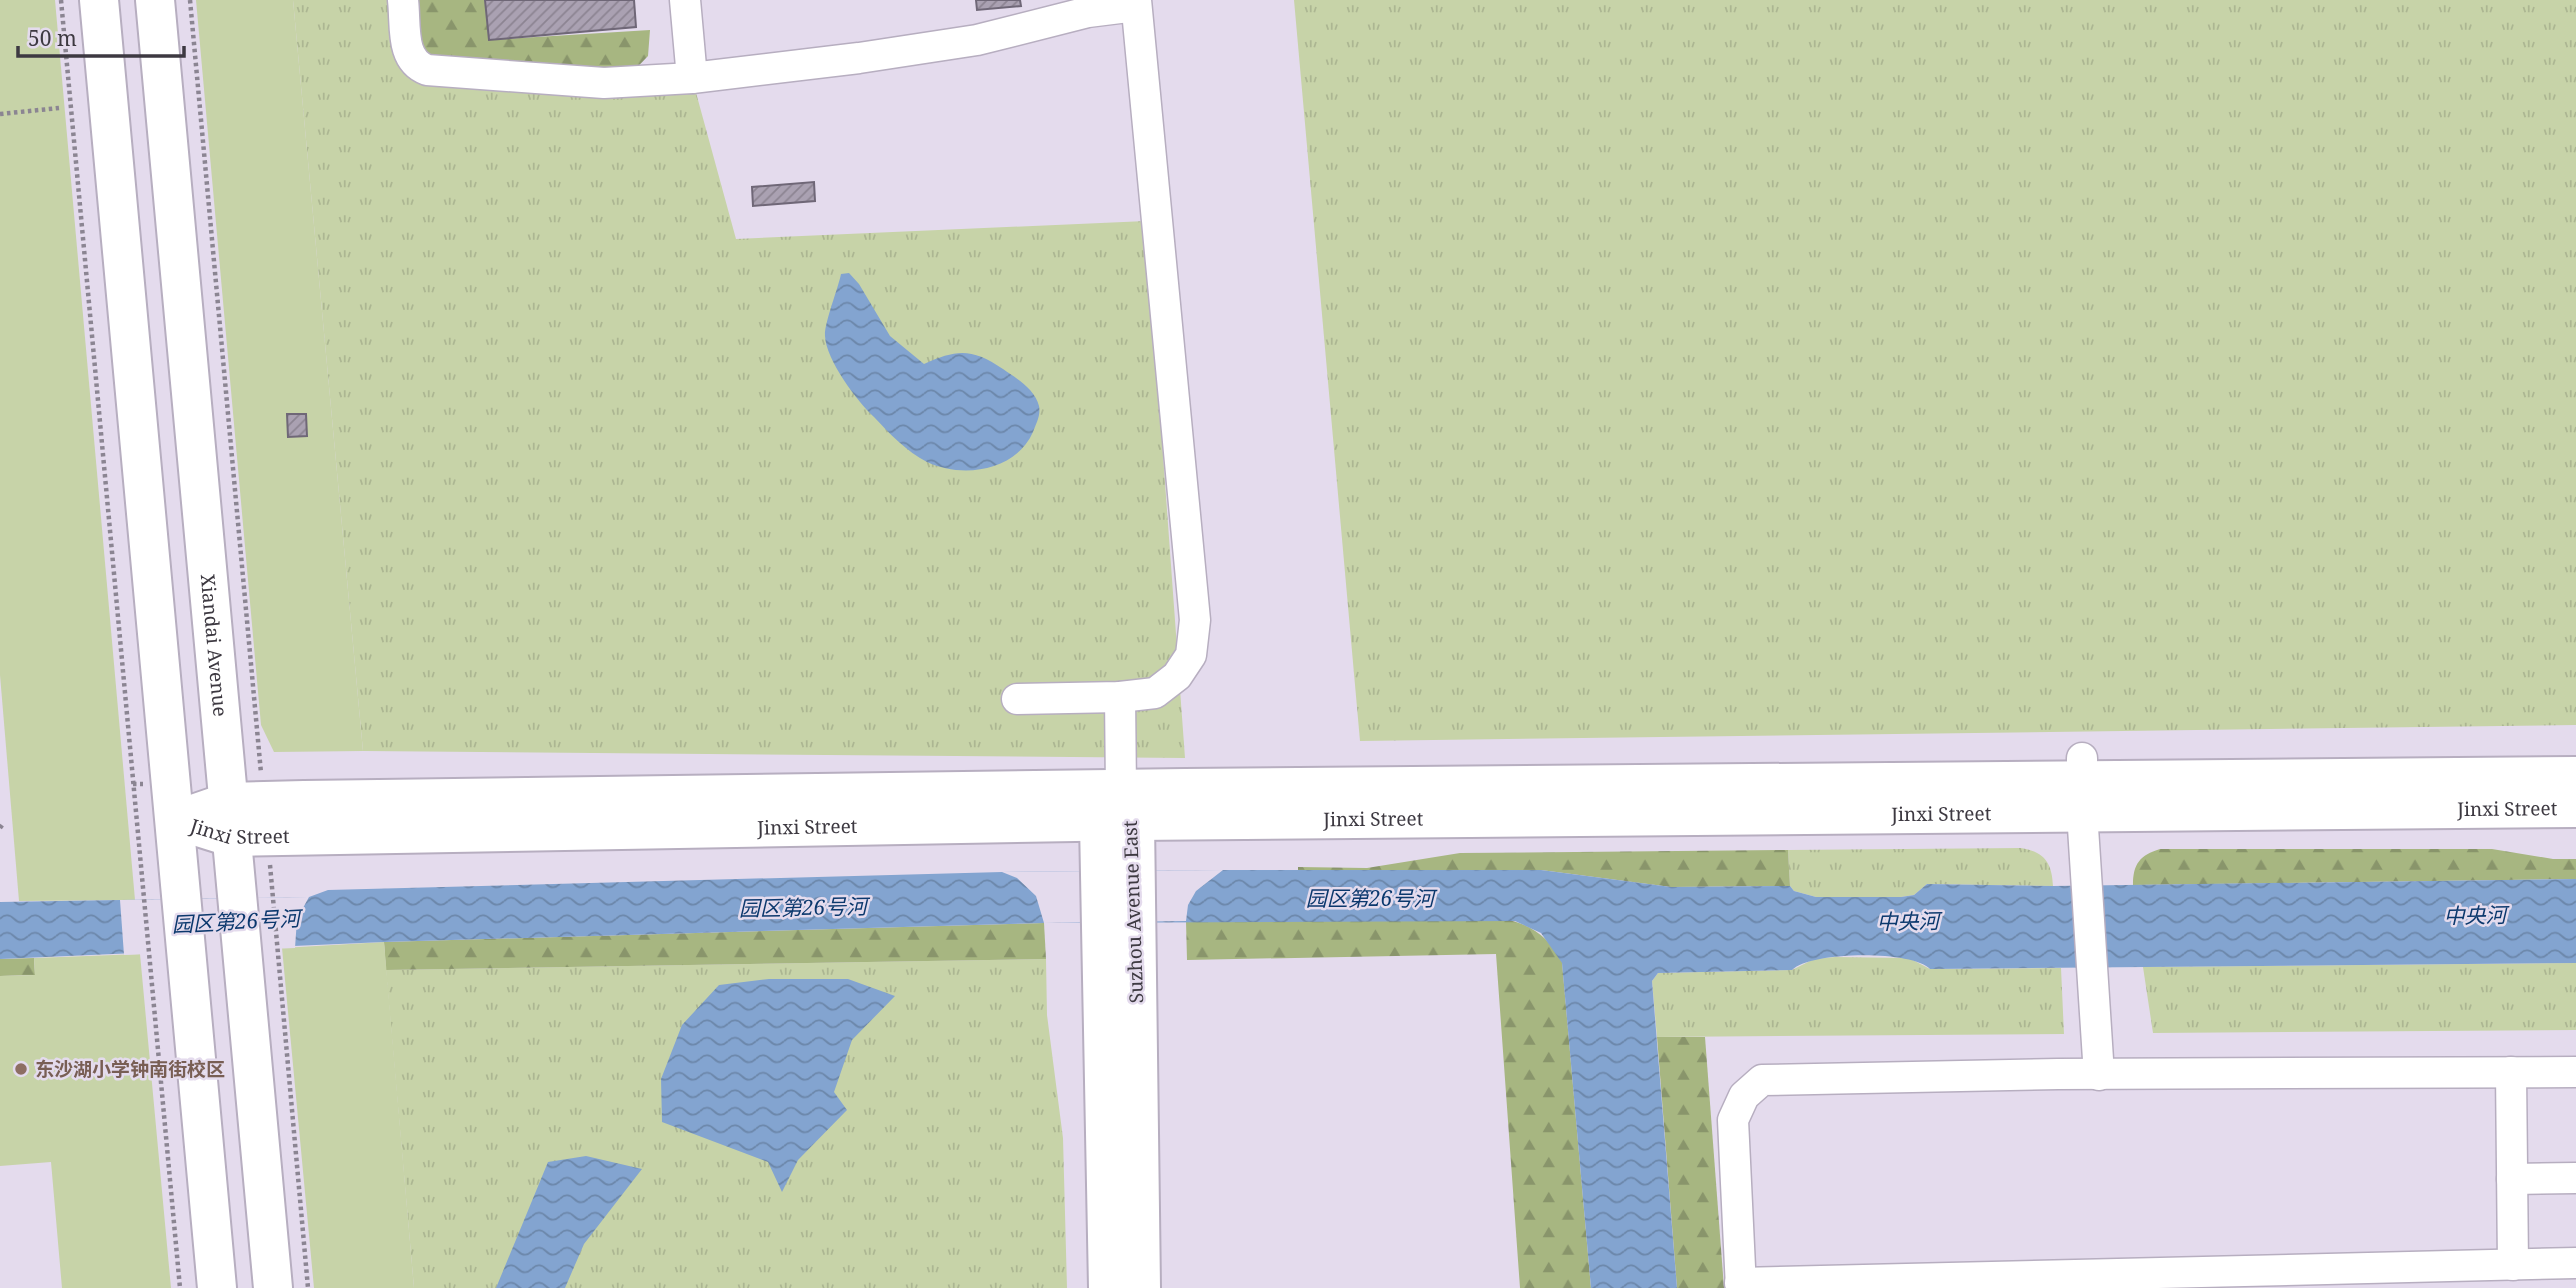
<svg xmlns="http://www.w3.org/2000/svg" width="2576" height="1288" font-family="'Noto Serif','Noto Sans SC',serif">
  <defs>
    <pattern id="grass-tufts" width="24" height="20" patternUnits="userSpaceOnUse" patternTransform="scale(1.75)"><rect width="24" height="20" fill="#c7d3a8"/><path d="M3 7l-1-3M5 7V3M7 7l1-3M15 17l-1-3M17 17v-4M19 17l1-3" fill="none" stroke="#acb692"/></pattern>
    <pattern id="forest-firs" width="22" height="20" patternUnits="userSpaceOnUse" patternTransform="scale(1.75)"><rect width="22" height="20" fill="#a7b681"/><path d="M5 1l3.5 6h-7zM16 11l3.5 6h-7z" fill="#89956b"/></pattern>
    <pattern id="water-waves" width="16" height="10" patternUnits="userSpaceOnUse" patternTransform="scale(1.75)"><rect width="16" height="10" fill="#83a4d0"/><path d="M0 5q4-4 8 0t8 0" fill="none" stroke="#6c87aa"/></pattern>
    <pattern id="building-hatch" width="6" height="6" patternUnits="userSpaceOnUse" patternTransform="scale(1.75)"><rect width="6" height="6" fill="#aaa1b2"/><path d="M-1 1l2-2M0 6l6-6M5 7l2-2" fill="none" stroke="#8c8492"/></pattern>
  </defs>
  <rect width="100%" height="100%" fill="#e4dbed"/>
  <g fill="url(#grass-tufts)">
    <path d="M293,0H410L416,65L692,78L736,239L1146,221L1185,758L363,751Z"/>
    <path d="M1294,0H2576V725L1360,741Z"/>
    <path d="M2021,848C2044,852 2052,862 2053,886L1927,884L1914,895L1901,897H1816L1794,891L1790,886L1788,850Z"/>
    <path d="M1835,957L1909,958L1930,969L2061,968L2064,1034L1657,1037L1652,981L1658,973L1792,970L1814,959Z"/>
    <path d="M1046,959L1047,1015L1063,1138L1067,1288H414L386,970Z"/>
    <path d="M2576,963V1030L2153,1033L2143,967Z"/>
  </g>
  <g fill="url(#forest-firs)">
    <path d="M410,0H485L489,40L650,30L648,56L623,82L440,71L414,47Z"/>
    <path d="M2160,849H2492L2553,859H2576V879L2133,885C2133,864 2140,855 2160,849Z"/>
    <path d="M1788,850L1790,886L1671,887L1541,870L1298,872V867L1367,868L1460,853Z"/>
    <path d="M1505,919C1532,925 1549,937 1562,962L1591,1288H1520L1496,954L1187,960L1186,921Z"/>
    <path d="M1044,923L1046,959L386,970L384,942Z"/>
    <path d="M34,958L35,975L0,976V959Z"/>
    <path d="M1657,1037H1705L1724,1288H1677Z"/>
  </g>
  <g fill="#c7d3a8">
    <path d="M0,0H55L135,900L19,901L0,675Z"/>
    <path d="M196,0H293L363,751L274,752L261,725Z"/>
    <path d="M384,942L414,1288H314L282,948Z"/>
    <path d="M140,954L171,1288H62L51,1162L0,1166V976L35,975L34,958Z"/>
  </g>
  <g fill="url(#water-waves)">
    <path d="M849,273L859,284L890,336L924,364C957,349 972,348 1003,369C1016,378 1035,389 1039,406C1041,415 1036,424 1033,432C1016,471 963,479 927,462C907,452 889,433 874,417C857,401 826,360 825,336C824,324 838,289 841,274Z"/>
    <path d="M1223,870H1541L1671,887L1790,886L1794,891L1816,897H1901L1914,895L1927,884L2053,886L2576,879V963L1930,969C1912,950 1811,951 1792,970L1658,973L1652,981L1677,1288H1591L1562,963L1541,933L1515,921L1044,923L384,942L0,959V902L309,897L328,890L1002,872Z"/>
    <path d="M769,979H848L895,996L852,1040L834,1092L847,1110L798,1160L782,1192L768,1162L662,1122L661,1079L682,1025L719,985Z"/>
    <path d="M586,1156L642,1169L584,1244L565,1288H496L548,1162Z"/>
  </g>
  <g fill="#e4dbed">
    <path d="M1223,870L1196,891L1188,905L1186,921L1044,923L1036,896L1017,878L1002,872Z"/>
    <path d="M309,897L297,919L295,948L124,955L120,900Z"/>
  </g>
  <g fill="url(#building-hatch)" stroke="#6f6777" stroke-width="2">
    <path d="M485,0H634L636,27L489,40Z"/>
    <path d="M976,0H1020L1021,6L977,10Z"/>
    <path d="M814,182L815,201L753,206L752,187Z"/>
    <path d="M287,414H306L307,436L288,437Z"/>
  </g>
  <g fill="none" stroke-linecap="round" stroke-linejoin="round">
    <g stroke="#b7aec0" stroke-width="33">
      <g id="minor">
        <path d="M403,0C406,26 400,60 427,70L604,83L692,78L859,58L977,40L1088,12L1136,6"/>
        <path d="M685,0L692,78"/>
        <path d="M1120,697L1121,790"/>
        <path d="M1017,699L1120,697L1155,693L1177,676L1191,655L1195,620L1136,0"/>
        <path d="M2082,758V812L2099,1075"/>
        <path d="M2511,1072L2513,1265"/>
        <path d="M2512,1179L2576,1178"/>
        <path d="M1740,1283L2576,1263"/>
        <path d="M1741,1288L1733,1120L1744,1096L1762,1080L2058,1074L2576,1072"/>
      </g>
    </g>
    <g stroke="#b7aec0" stroke-width="42">
      <g id="major">
        <path d="M99,0L217,1288"/>
        <path id="s1" d="M155,0L273,1288"/>
        <path d="M1124,798L1135,821L1141,1288"/>
        <path d="M176,820L228,802L304,800L1185,788L2576,776"/>
        <path id="s2" d="M176,820L230,837L1135,821L2576,808"/>
        <path d="M1108,1288L1099,823L1112,804"/>
      </g>
    </g>
    <g stroke="#8b8592" stroke-width="4.5" stroke-dasharray="3.5 3.5" stroke-linecap="butt">
      <path d="M61,0L180,1288"/>
      <path d="M190,0L261,773"/>
      <path d="M0,114L59,108"/>
      <path d="M133,784H143"/>
      <path d="M0,828L3,824"/>
      <path d="M270,865L308,1288"/>
    </g>
    <use href="#minor" stroke="#fff" stroke-width="30"/>
    <use href="#major" stroke="#fff" stroke-width="38"/>
  </g>
  <circle fill="#8d6e63" stroke="#e4dbed" stroke-width="2.5" cx="21" cy="1069" r="7"/>
  <g text-anchor="middle" stroke-width="5" stroke-linejoin="round" paint-order="stroke">
    <g font-size="19" fill="#3d3941" stroke="#e4dbed">
      <text dy="7" stroke="none"><textPath href="#s1" startOffset="648">Xiandai Avenue</textPath></text>
      <text dy="7" stroke="none"><textPath href="#s2" startOffset="2334">Jinxi Street</textPath></text>
      <text dy="7" stroke="none"><textPath href="#s2" startOffset="1768">Jinxi Street</textPath></text>
      <text dy="7" stroke="none"><textPath href="#s2" startOffset="1200">Jinxi Street</textPath></text>
      <text dy="7" stroke="none"><textPath href="#s2" startOffset="634">Jinxi Street</textPath></text>
      <text dy="7" stroke="none"><textPath href="#s2" startOffset="66">Jinxi Street</textPath></text>
      <text transform="translate(1133 912) rotate(-92)" y="7">Suzhou Avenue East</text>
    </g>
    <g font-size="19" font-weight="bold" fill="#785e54" stroke="#e4dbed" text-anchor="start">
      <text x="35" y="1076">东沙湖小学钟南街校区</text>
    </g>
    <g font-size="21" font-style="italic" fill="#0b386d" stroke="#e4dbed">
      <text x="1370" y="906">园区第26号河</text>
      <text transform="translate(803 908) rotate(-1)" y="7">园区第26号河</text>
      <text transform="translate(2475 916) rotate(-1)" y="7">中央河</text>
      <text transform="translate(236 922) rotate(-3)" y="7">园区第26号河</text>
      <text transform="translate(1908 922) rotate(-1)" y="7">中央河</text>
    </g>
  </g>
  <path d="M18 46v10h166v-10" fill="none" stroke="#3d3941" stroke-width="3.5"/>
  <text x="28" y="46" font-size="21" fill="#3d3941" stroke="#e4dbed" stroke-width="5" paint-order="stroke">50 m</text>
</svg>
